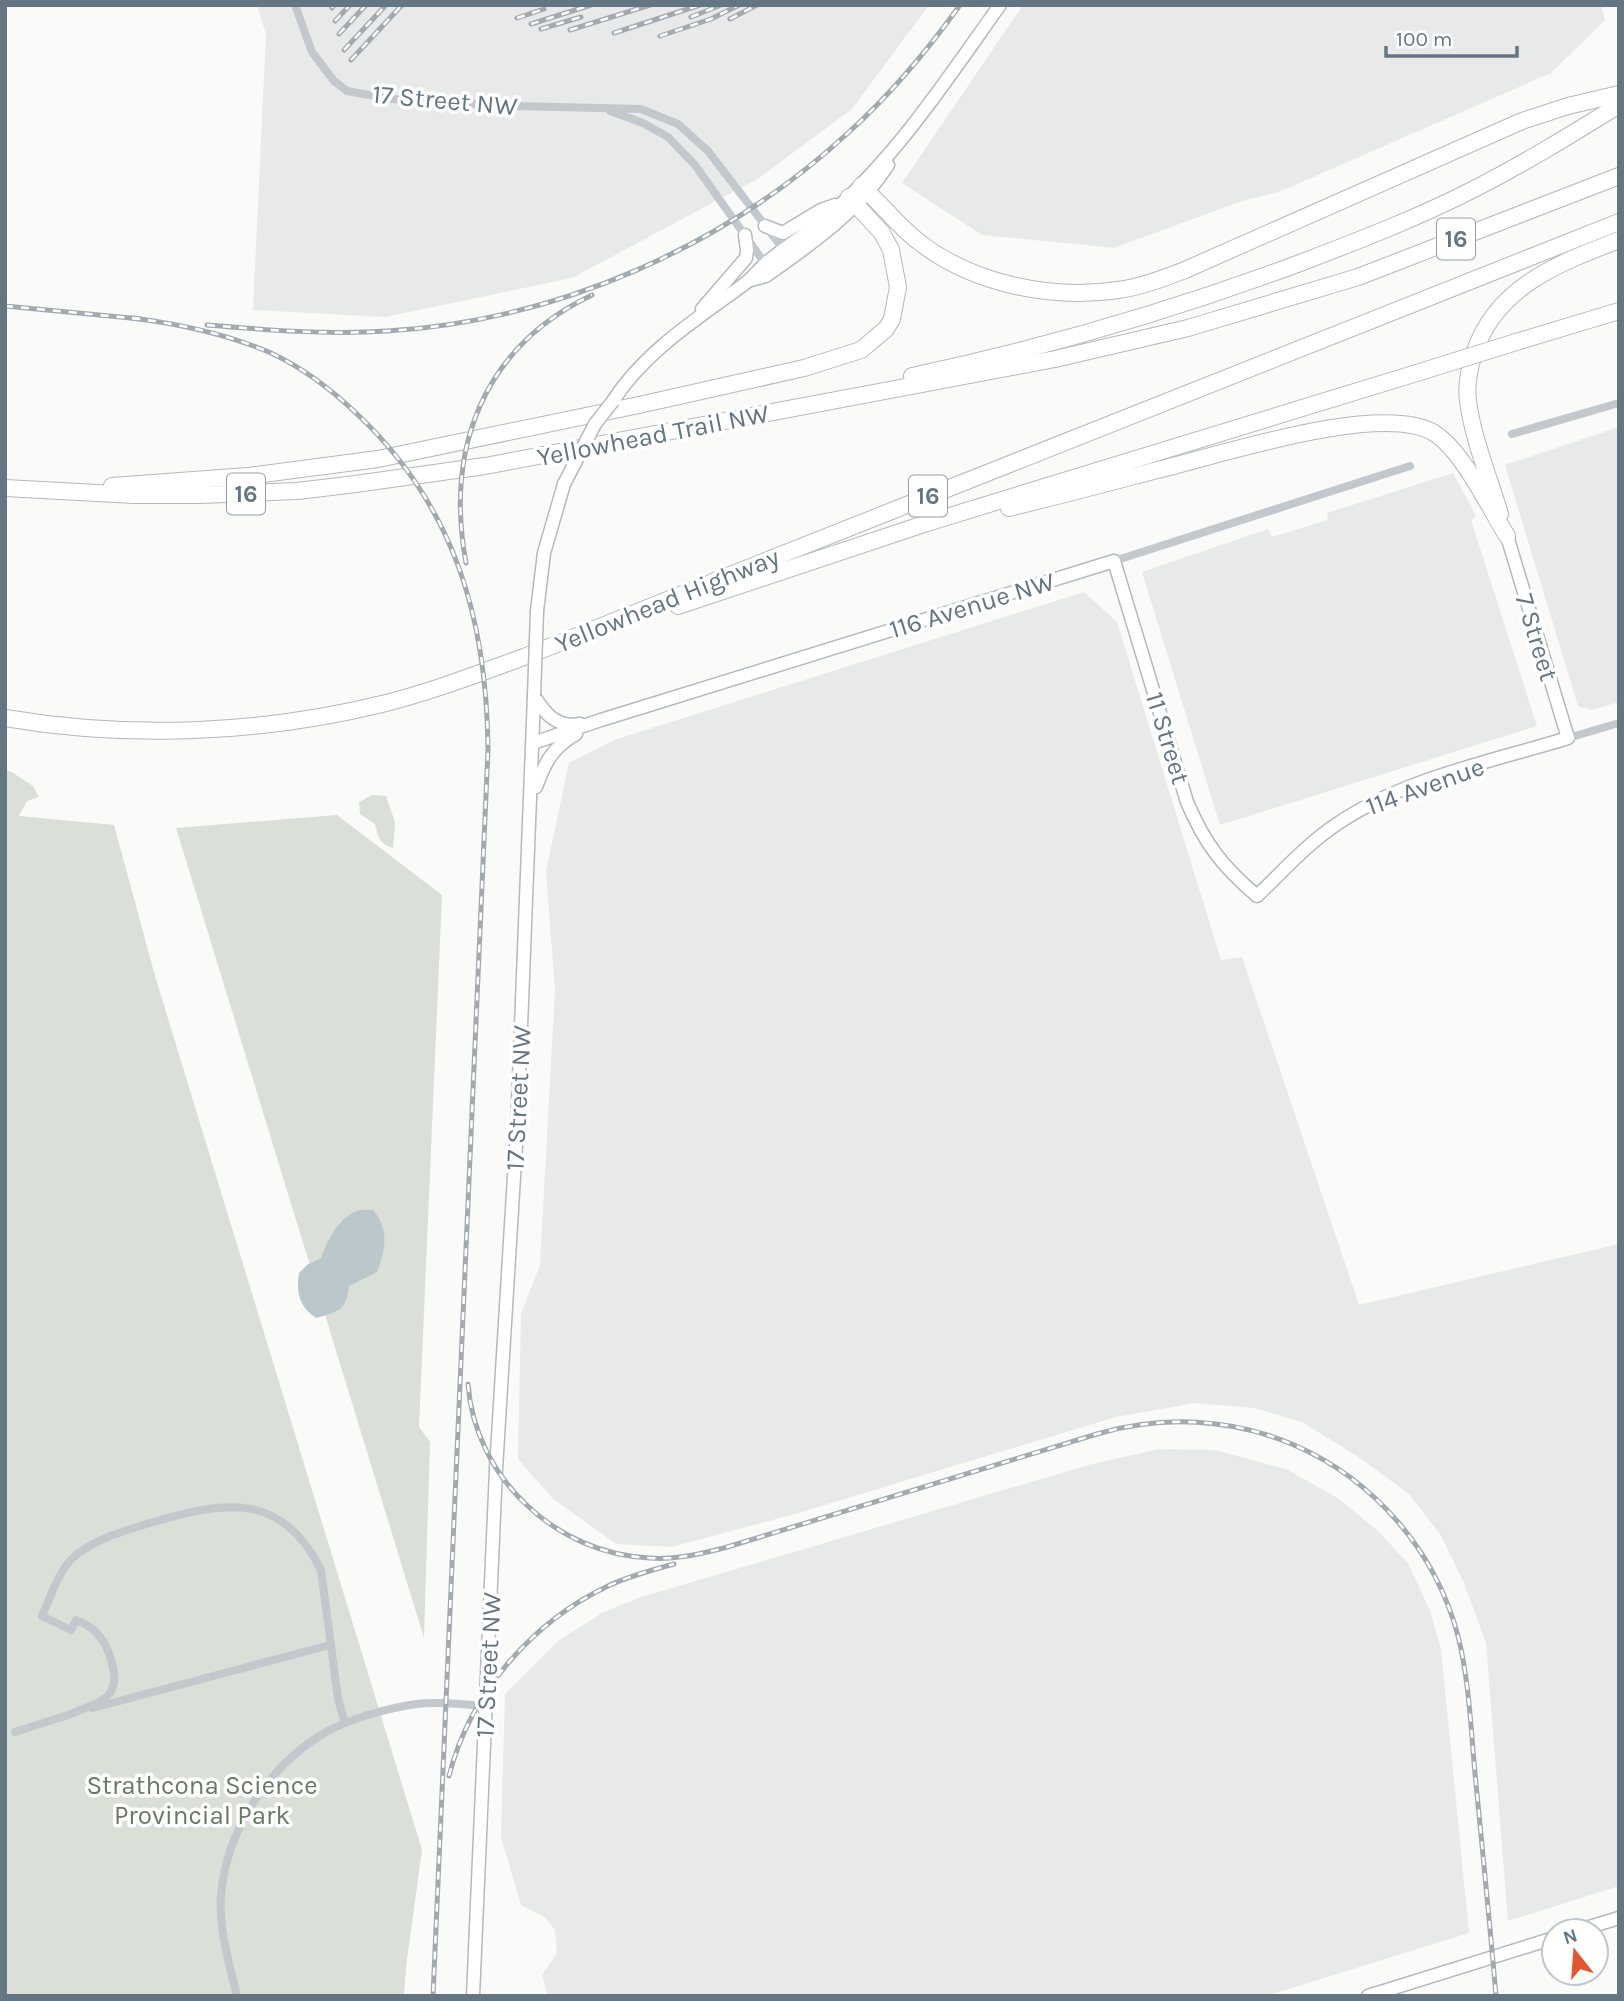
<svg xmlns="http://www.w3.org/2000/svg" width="1624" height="2001" font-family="Karla,sans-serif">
  <rect width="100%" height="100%" fill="#fafaf8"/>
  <g fill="#e8e9e9">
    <path d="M257,5H929L852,109L759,178L572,278L385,317L253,310L266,34Z"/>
    <path d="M1023,5H1601L1605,20L1551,73L1279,192L1242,201L1114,248L982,235L902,183Z"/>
    <path d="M1619,427V702L1591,710L1578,706L1505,465Z"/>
    <path d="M1453,473L1476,516L1471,520L1537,726L1220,825L1142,572L1268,529L1272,537L1328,520L1327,513Z"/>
    <path d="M1084,592L1117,622L1221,960L1242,957L1359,1305L1619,1244V1886L1508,1921L1486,1643L1464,1583L1440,1534L1409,1494L1357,1456L1302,1422L1254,1408L1195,1403L1116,1417L795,1514L672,1547L616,1544L552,1498L518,1459L521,1314L540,1265L555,990L546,871L569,763L617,739Z"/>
    <path d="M1160,1449L1215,1450L1286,1469L1336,1497L1377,1530L1408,1563L1430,1611L1441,1649L1469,1933L1266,1996H548L542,1975L554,1958L557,1951L555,1930L545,1917L521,1905L501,1837L505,1694L558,1641L602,1613L638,1598L1092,1464Z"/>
  </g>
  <g fill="#dadfd7">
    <path d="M5,771H10L33,786L39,797L27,801L19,816L114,825L155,976L422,1850L406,1967L404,1996H5Z"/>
    <path d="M372,795L386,796L395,822L393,848C380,844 378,837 375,824L360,814L359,802Z"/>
    <path d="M337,815L442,895L419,1427L430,1442L424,1638L176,828Z"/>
  </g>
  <path fill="#bbc7cb" d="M360,1210H373C390,1230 385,1250 377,1272L349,1286C346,1311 339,1311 316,1318C299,1307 296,1292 299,1273L307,1265L321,1258C328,1239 340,1215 360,1210Z"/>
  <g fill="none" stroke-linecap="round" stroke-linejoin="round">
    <g stroke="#b3babf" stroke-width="15">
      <g id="secondary">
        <path d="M765,226L783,233L821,210L835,205"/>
        <path d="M751,280L766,276C811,244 858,212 888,165"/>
        <path d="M702,309L746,258L747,250L745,235"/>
        <path d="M613,401C644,352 697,319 743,285C752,279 758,270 766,263C786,246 809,232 829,215C898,155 947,79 1000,5"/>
        <path d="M537,611L544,553L564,484"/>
        <path d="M534,696C545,714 557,728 580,724"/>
        <path d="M533,743L601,720L1114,561L1187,802C1205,844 1222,866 1257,896C1283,871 1307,844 1337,824C1405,778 1490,762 1568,738L1507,536"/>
        <path d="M536,787C545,762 553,747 576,734"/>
        <path d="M1576,1931L1619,1918"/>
        <path d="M473,1996L496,1469L517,1128L534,696"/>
        <path d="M1368,1996L1554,1938"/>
      </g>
    </g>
    <g stroke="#b4b9bd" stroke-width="18">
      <g id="highway">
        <path d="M861,186C881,203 897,225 919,242C973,284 1051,300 1118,290C1141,287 1164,278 1185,270L1522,121L1568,106L1619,94"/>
        <path d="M1516,342L1619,311"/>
        <path d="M912,376C1044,348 1174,310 1300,263C1360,240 1420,217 1476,188C1525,163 1572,134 1619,105"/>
        <path d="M112,486L248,476L378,459L639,405L804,368L861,350L886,329L892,319L898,287L891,250L882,233L849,197"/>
        <path d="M5,488L134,495H200L297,491L348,485L485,466L1055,359L1188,328L1358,277L1619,176"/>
        <path d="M1009,508C1062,495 1115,481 1169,467C1226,453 1383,402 1434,433C1462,450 1489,507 1507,536"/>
        <path d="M1500,514C1489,477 1473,439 1468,401C1466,385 1469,369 1474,354C1495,287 1559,263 1619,240"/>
        <path d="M678,606L927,523L1420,372"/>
        <path d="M5,718C130,739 259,734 382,704C431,692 477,674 524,657L1619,222"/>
      </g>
    </g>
    <g stroke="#c3c8cc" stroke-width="8">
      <path d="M295,5L312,52L334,81L347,91L391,99L515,106L641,109L678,124L708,151L784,250"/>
      <path d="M610,111L643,123L668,137L695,165L766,265"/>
      <path d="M1512,434L1619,403"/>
      <path d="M1114,561L1410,466"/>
      <path d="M1568,738L1619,723"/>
      <path d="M93,1708L330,1645"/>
      <path d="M71,1714C83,1708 102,1704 110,1693C121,1677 108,1644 95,1631C90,1626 82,1623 76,1620L71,1630L42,1616C51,1596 59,1569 76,1555C97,1538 125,1531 150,1523C223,1501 282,1491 321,1570L338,1699L345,1723"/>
      <path d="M15,1732L74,1713"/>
      <path d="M237,1996C229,1963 219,1930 221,1896C226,1830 269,1765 326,1732C352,1718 388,1708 417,1704C440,1701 463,1705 486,1706"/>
    </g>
    <use href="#secondary" stroke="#fff" stroke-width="12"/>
    <use href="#highway" stroke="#fff" stroke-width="16"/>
    <g stroke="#a2aab0" stroke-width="5">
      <g id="rail">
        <path d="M332,8L334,5"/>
        <path d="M691,17L721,5"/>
        <path d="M517,18L544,9"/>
        <path d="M730,19L757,5"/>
        <path d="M335,21L350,5"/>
        <path d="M531,24L591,5"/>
        <path d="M541,29L581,17"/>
        <path d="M570,30L650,5"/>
        <path d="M614,33L700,5"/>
        <path d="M339,34L366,5"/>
        <path d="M660,36L711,19L739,5"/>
        <path d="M344,50L386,5"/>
        <path d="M351,60L402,5"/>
        <path d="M5,306L141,319"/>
        <path d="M132,318C180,324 227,334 271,353C303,368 332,390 357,414C455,506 487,620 488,750L433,1996"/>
        <path d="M207,325C267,330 327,335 387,331C556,321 725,247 849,132C891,94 927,51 960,5"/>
        <path d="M466,563C445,448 483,347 592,295"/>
        <path d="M468,1384C475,1478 556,1554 650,1558C675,1560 700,1554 724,1548L1097,1434C1162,1415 1232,1418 1294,1445C1375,1480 1436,1552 1458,1636C1470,1684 1471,1735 1476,1784C1483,1855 1490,1925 1496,1996"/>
        <path d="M449,1776C470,1693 532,1622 608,1586C629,1576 652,1570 674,1564"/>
      </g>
    </g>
    <use href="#rail" stroke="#fff" stroke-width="2.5" stroke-dasharray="8" stroke-linecap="butt"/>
    <g stroke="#b3babf" stroke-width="15" stroke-linecap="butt">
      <g id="secondary-bridge">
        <path d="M564,484L595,424L613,401"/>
        <path d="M534,696L537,611"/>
      </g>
    </g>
    <g stroke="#b4b9bd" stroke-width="18" stroke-linecap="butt">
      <path id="highway-bridge" d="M1420,372L1516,342"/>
    </g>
    <use href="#secondary-bridge" stroke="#fff" stroke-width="12"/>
    <use href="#highway-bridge" stroke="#fff" stroke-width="16"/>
  </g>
  <g text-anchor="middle" stroke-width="7" stroke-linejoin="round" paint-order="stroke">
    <g fill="#fff" stroke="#939fa8" stroke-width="2">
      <rect x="1437" y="218.5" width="38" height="41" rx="5"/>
      <rect x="227" y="473.5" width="38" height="41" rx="5"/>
      <rect x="909" y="475.5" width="38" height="41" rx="5"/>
    </g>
    <g font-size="24" font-weight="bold" fill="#657683">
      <text x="1456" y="247">16</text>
      <text x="246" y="502">16</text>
      <text x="928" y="504">16</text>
    </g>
    <g font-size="26" fill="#657683" stroke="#fff">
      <text transform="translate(445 100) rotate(5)" y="9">17 Street NW</text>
      <text transform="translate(653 435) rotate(-11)" y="9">Yellowhead Trail NW</text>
      <text transform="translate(667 600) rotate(-22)" y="9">Yellowhead Highway</text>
      <text transform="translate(972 605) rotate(-17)" y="9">116 Avenue NW</text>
      <text transform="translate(1537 637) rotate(73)" y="9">7 Street</text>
      <text transform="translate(1168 738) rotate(73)" y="9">11 Street</text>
      <text transform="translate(1425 786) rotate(-20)" y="9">114 Avenue</text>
      <text transform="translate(518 1098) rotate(-87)" y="9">17 Street NW</text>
      <text transform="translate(488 1665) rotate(-87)" y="9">17 Street NW</text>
    </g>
    <g font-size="26" fill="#687a64" stroke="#fff">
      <text x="202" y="1794">Strathcona Science<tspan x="202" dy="30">Provincial Park</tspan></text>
    </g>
  </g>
  <rect width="1624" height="2001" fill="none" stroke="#657683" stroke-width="14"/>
  <g transform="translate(1575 1952) rotate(343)"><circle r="33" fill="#ffffff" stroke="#c1c8cd" stroke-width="2"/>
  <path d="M0-5L12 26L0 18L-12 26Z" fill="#e4572e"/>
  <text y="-10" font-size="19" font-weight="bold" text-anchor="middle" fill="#657683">N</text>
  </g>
  <path d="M1386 46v10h131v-10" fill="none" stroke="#657683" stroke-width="3.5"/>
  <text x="1396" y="46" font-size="21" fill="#657683" stroke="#ffffff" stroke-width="5" paint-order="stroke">100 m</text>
</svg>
